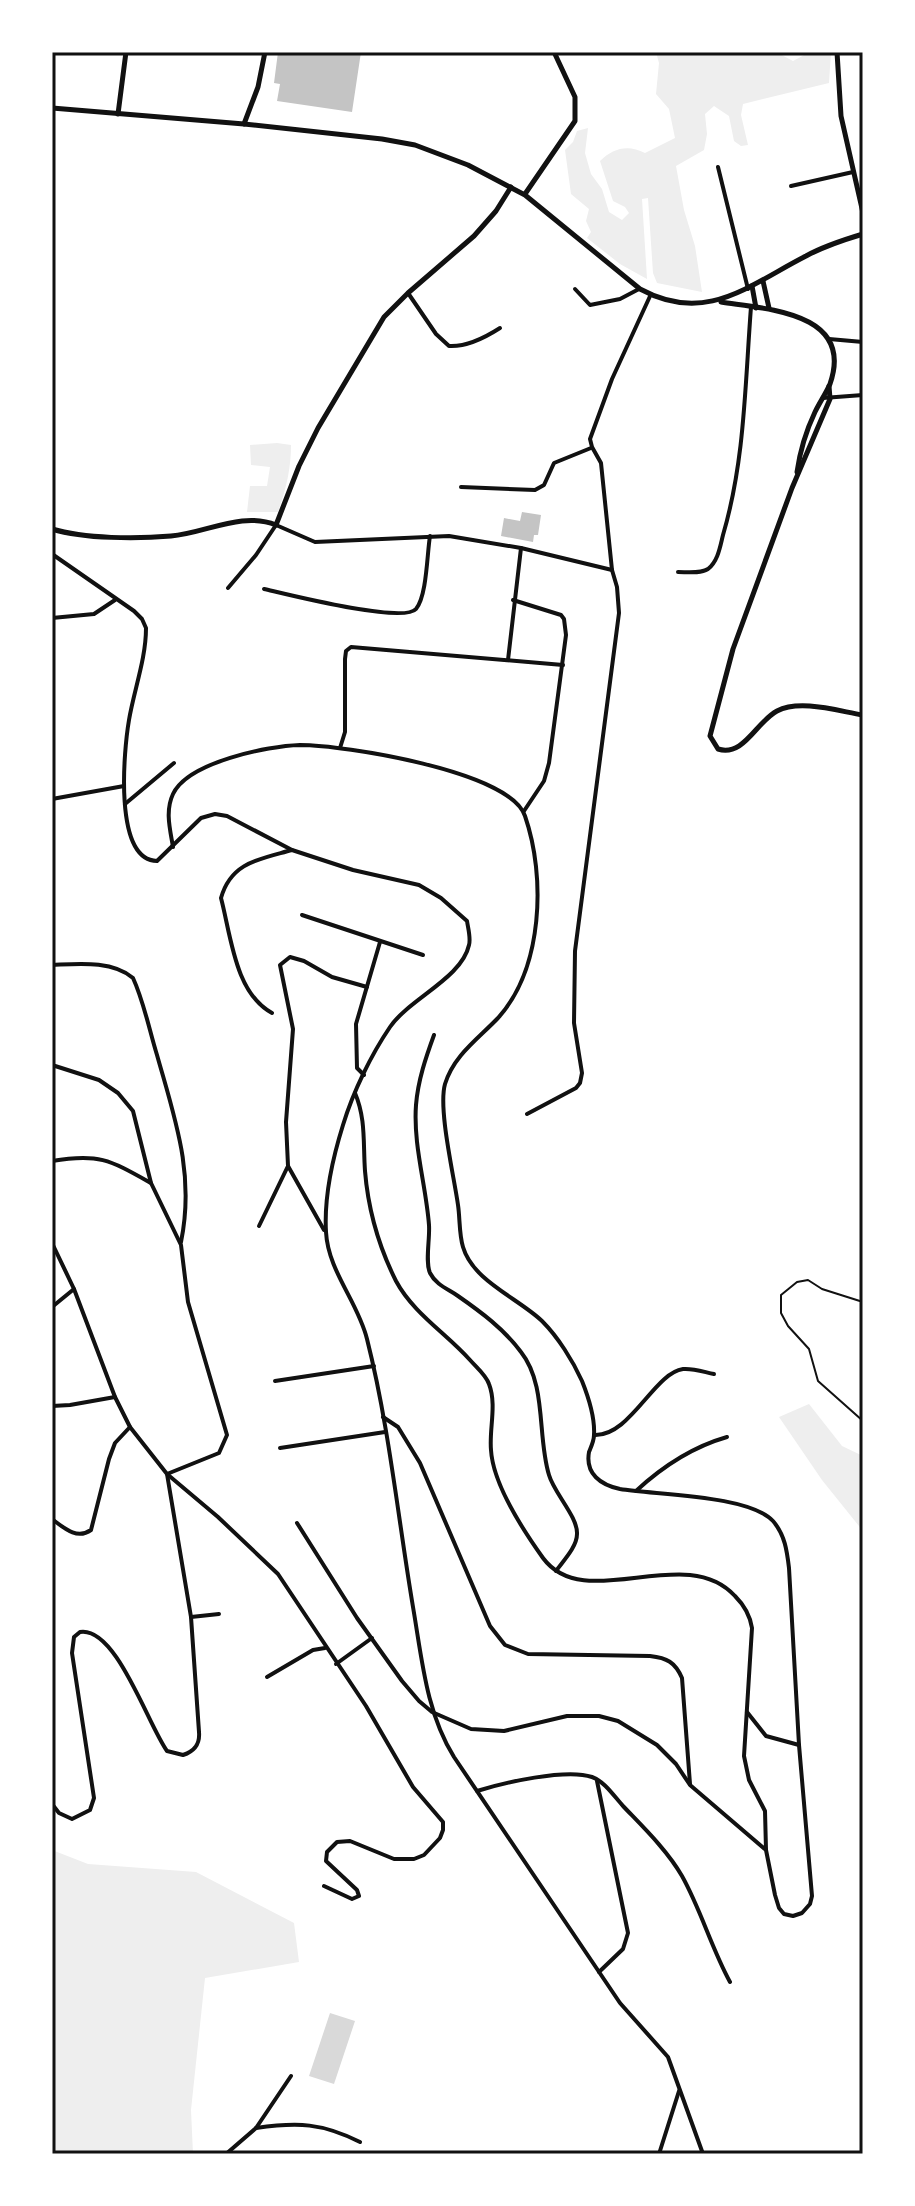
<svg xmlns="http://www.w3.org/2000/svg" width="915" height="2206" font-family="'Varela Round',sans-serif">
  <rect width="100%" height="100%" fill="#fff"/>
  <g fill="#eee">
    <path d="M656,52H776L793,61L810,52H831L829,83L743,104L741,115L748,145L741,146L734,141L729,116L714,106L705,114L707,134L704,150L676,166L684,210L695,246L702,292L657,283L653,273L648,198L642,199L647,279L620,264L587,238L591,232L586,221L589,209L571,194L565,150L573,142L577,131L588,128L585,153L591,174L602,189L609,212L622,220L629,213L625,207L613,201L600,161C613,148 628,144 645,153L675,138L669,109L656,94L659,63Z"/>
    <path d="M277,443L291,445C291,469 286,489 278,512H247L250,486H267L270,467L251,465L250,445Z"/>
    <path d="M809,1404L842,1446L863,1456V1531L822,1480L779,1417Z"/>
    <path d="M52,1850L88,1864L196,1872L294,1923L299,1962L205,1978L191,2110L193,2154H52Z"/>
  </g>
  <path fill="#d9d9d9" d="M330,2013L355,2021L334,2084L309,2076Z"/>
  <g fill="#c4c4c4">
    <path d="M278,52H361L352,112L277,101L280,84L274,83Z"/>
    <path d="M522,512L541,515L538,535H534L533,542L501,536L504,518L520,521Z"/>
  </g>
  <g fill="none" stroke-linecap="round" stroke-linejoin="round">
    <path stroke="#111" stroke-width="2" d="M863,1302L822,1289L808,1280L797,1282L781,1295V1313L788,1326L809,1349L818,1381L863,1421"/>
    <g stroke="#111" stroke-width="4">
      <path d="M718,167L748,289"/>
      <path d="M791,186L853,172"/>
      <path d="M575,289L590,305L620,299L639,289"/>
      <path d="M408,293L436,334L449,346C466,347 486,337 500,328"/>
      <path d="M829,339L863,342"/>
      <path d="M823,398L863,395"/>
      <path d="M461,487L535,490L544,485L554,463L591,448"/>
      <path d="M52,554L134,611L142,619L146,628C146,659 134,690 129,720C124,749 113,860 157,861L201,818L215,814L227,816L292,850L353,870L419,885L441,898L467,921C468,928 471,938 469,945C462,978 409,999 390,1027C371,1055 353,1092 343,1125C333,1157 324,1198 326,1232C328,1271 358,1302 367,1339C389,1426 398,1518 413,1607C422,1659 426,1712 454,1757L620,2003L668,2057L703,2154"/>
      <path d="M678,572C687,572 700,574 708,569C718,561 720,547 723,535C745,460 745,384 751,307"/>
      <path d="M228,588L256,555L276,525L315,542L449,536L521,548L612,570"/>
      <path d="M264,589C286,594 403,624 416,609C427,596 427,553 430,536"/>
      <path d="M513,600L561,615L564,619L566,635L549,763L544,781L524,811"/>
      <path d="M52,618L94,614L115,600"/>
      <path d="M508,660L521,548"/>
      <path d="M340,748L345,732V659L346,651L351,647L563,665"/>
      <path d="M52,799L124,786"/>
      <path d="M125,804L174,763"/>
      <path d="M173,847C170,829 165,811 173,794C188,762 268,746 300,745C343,745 510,771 525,816C546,877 543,968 498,1018C478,1039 454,1055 445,1084C438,1109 454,1176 458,1205C460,1218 459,1234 463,1247C473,1281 518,1298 542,1321C558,1337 573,1361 582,1381C588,1396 595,1419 594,1435C594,1441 591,1447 589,1452C585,1474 601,1485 620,1489C656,1495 749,1495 773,1521C785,1535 787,1551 789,1568L799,1745L812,1896L810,1904L802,1913L793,1916L784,1914L779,1908L775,1895L766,1850L690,1785L676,1764L657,1745L618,1721L599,1716H567L504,1731L471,1729L432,1712L419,1701L402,1681L357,1618L297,1523"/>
      <path d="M302,915L423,955"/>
      <path d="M52,965C77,964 112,960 133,978C144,1002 149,1029 157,1055C175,1119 195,1174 181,1242"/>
      <path d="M272,1013C235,993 231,936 221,898C231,862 260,859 292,850"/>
      <path d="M434,1035C426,1057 418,1080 416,1105C413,1145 426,1185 429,1225C430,1239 425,1262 430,1273C436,1285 448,1289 458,1296C481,1312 504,1329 521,1352C547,1385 537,1436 549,1475C554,1493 578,1517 577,1534C577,1547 563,1561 556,1571"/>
      <path d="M52,1065L99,1080L118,1093L133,1111L151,1183L181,1245L188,1302L227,1435L219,1453L167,1474L191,1617L199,1732C200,1744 195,1751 183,1755L167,1751C148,1725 116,1626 80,1632L74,1637L72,1653L94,1798L90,1810L72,1819L59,1813L52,1804"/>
      <path d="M364,1075L357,1068L356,1024L380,942"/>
      <path d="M355,1093C366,1119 363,1143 365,1171C368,1208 379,1247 396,1281C413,1313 447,1334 470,1360C477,1368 486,1375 489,1384C497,1405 489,1429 491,1450C493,1485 523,1530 543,1558C585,1615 685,1541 735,1596C744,1605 750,1615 752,1628L744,1756L749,1780L765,1811L766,1850"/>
      <path d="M527,1114L576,1088L580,1083L582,1073L574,1023L575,951L619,613L617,587L612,570L601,463L592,447L590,439L612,379L651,294"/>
      <path d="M52,1161C99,1153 110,1160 151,1183"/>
      <path d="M259,1226L288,1166"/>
      <path d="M324,1230L288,1166L286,1122L293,1029L280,965L290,957L304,961L332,977L367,987"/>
      <path d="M52,1243L74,1289L115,1397L130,1427L167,1474L218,1517L278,1574L366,1706L413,1787L443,1822V1830L440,1838L424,1855L414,1859H394L350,1841L337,1842L327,1852L326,1861L357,1890L359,1896L352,1899L324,1886"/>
      <path d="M52,1307L74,1289"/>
      <path d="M275,1381L374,1366"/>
      <path d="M52,1406L70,1405L115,1397"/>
      <path d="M383,1417L398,1427L420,1463L490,1626L505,1645L528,1654L650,1656C667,1658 675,1662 682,1678L690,1784"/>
      <path d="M594,1435C630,1437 654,1373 683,1369C693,1368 704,1372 714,1374"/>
      <path d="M280,1448L385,1432"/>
      <path d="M636,1491C663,1466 692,1447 727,1437"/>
      <path d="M52,1519C64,1528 77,1540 91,1530L109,1459L115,1443L130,1427"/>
      <path d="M191,1617L219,1614"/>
      <path d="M336,1664L372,1638"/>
      <path d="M267,1677L313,1650L325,1648"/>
      <path d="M747,1712L766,1736L799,1745"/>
      <path d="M597,1781L628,1933L623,1949L599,1972"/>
      <path d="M477,1791C503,1783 566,1768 592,1777C604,1781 614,1796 623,1806C643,1827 667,1850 682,1876C701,1910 711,1947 730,1982"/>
      <path d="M256,2128C298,2122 322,2123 360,2142"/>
      <path d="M226,2154L256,2128L291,2076"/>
      <path d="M659,2154L679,2091"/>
    </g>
    <g stroke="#111" stroke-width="5">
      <path d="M837,52L841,116L863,213"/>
      <path d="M52,108L244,124L382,139L415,145L468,165L525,195L640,289C706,325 749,285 806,256C824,246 843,240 863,234"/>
      <path d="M118,114L126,52"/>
      <path d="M244,124L258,87L265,52"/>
      <path d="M525,194L575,121V97L554,52"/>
      <path d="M763,281L769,308"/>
      <path d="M752,286L756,308"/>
      <path d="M721,302C766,309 855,312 830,384C826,393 820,402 815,412C806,431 800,451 797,472"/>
      <path d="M829,386L830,399L792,488L733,649L710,736L718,749C744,757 756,722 777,711C800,699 838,711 863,715"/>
      <path d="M52,529C85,539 137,539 171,536C206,533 242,511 276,525L299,466L318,428L384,317L408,293L474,236L496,211L511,187"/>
    </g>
  </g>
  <rect width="915" height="2206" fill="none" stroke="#ffffff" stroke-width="108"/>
  <rect x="54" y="54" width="807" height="2098" fill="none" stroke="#111" stroke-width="3"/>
</svg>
